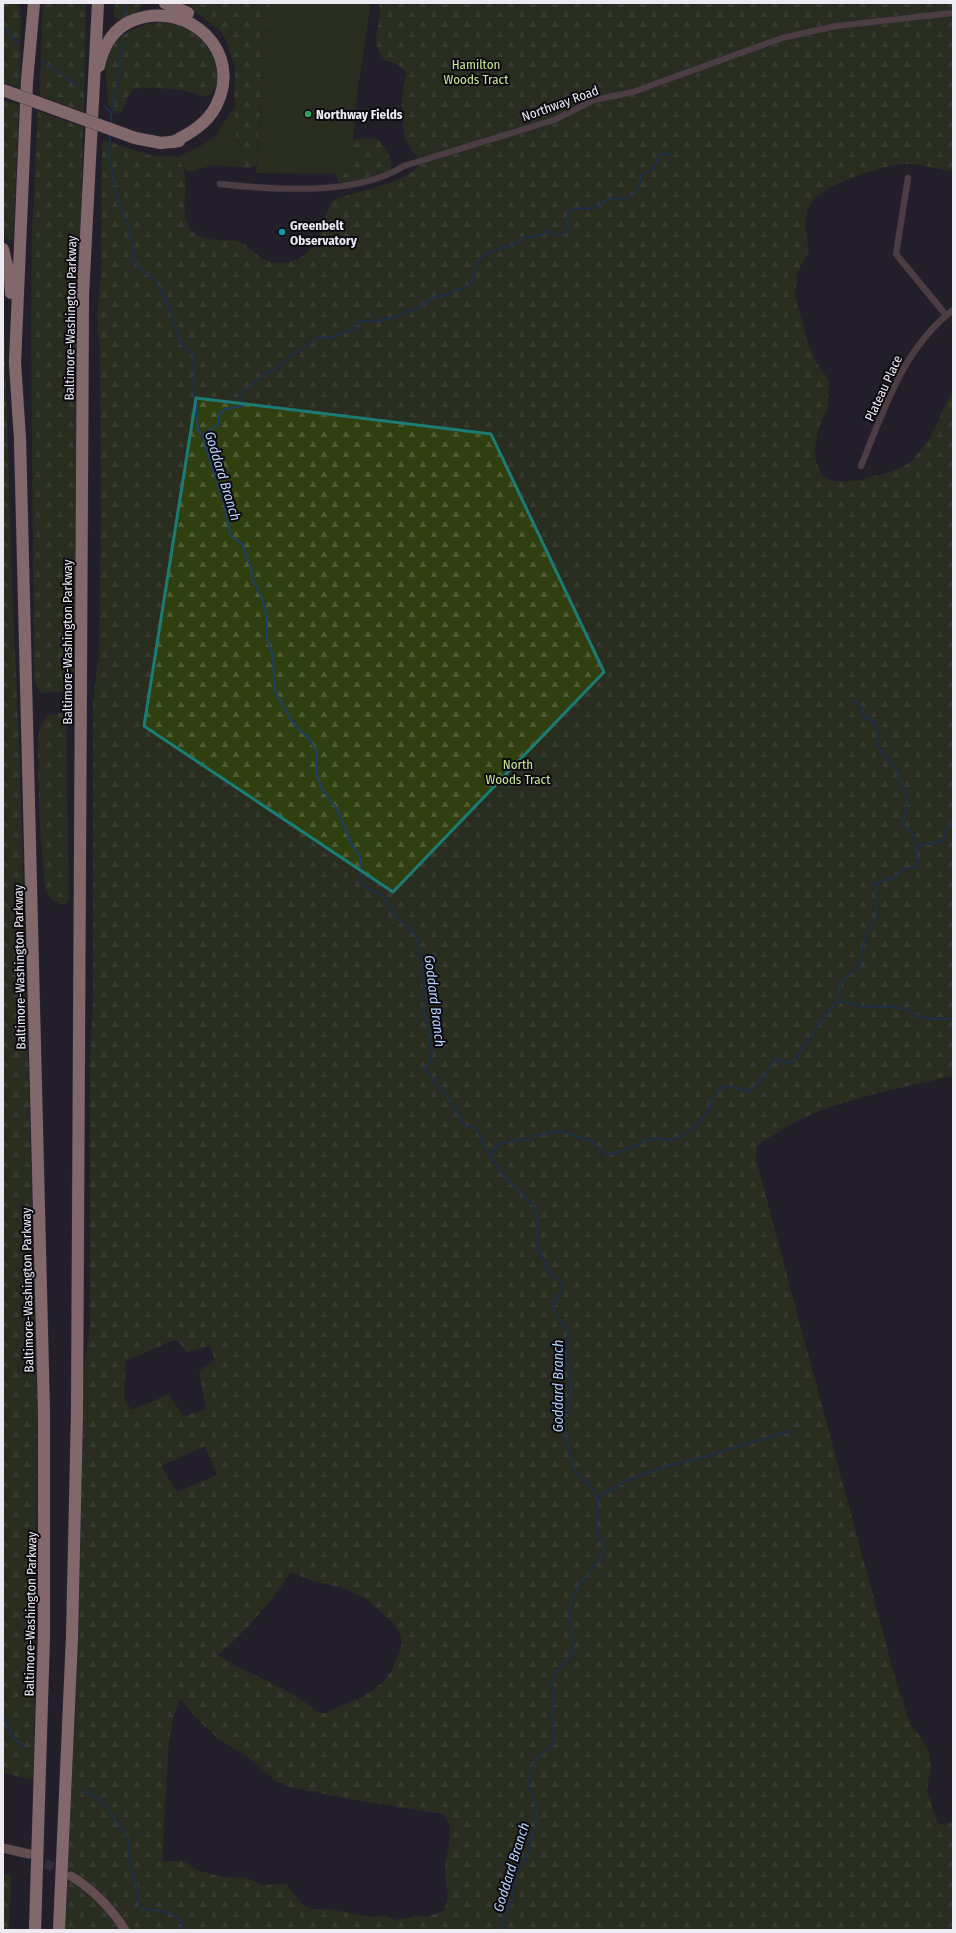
<svg xmlns="http://www.w3.org/2000/svg" width="956" height="1933" font-family="'Fira Sans Condensed',sans-serif">
  <defs>
    <pattern id="forest-firs" width="22" height="20" patternUnits="userSpaceOnUse"><rect width="22" height="20" fill="#303f10"/><path d="M5 1l3.5 6h-7zM16 11l3.5 6h-7z" fill="#4e5b33"/></pattern>
  </defs>
  <rect width="100%" height="100%" fill="#231f2c"/>
  <g fill="#303f10">
    <path d="M270,3H371L358,88L350,174L256,173L264,60Z"/>
    <path d="M234,108L239,167L212,165L191,172L186,170L177,157L199,147L214,137Z"/>
  </g>
  <g fill="url(#forest-firs)" fill-rule="evenodd">
    <path d="M3,3H19L21,21L20,88L3,82Z"/>
    <path d="M44,3H86L84,112L40,96L42,14Z"/>
    <path d="M116,3H143L139,11L120,20L115,18L113,13Z"/>
    <path d="M183,3H270L264,60L256,165C251,169 245,168 239,167L234,108L235,66L226,40L220,30Z"/>
    <path d="M379,3H953V171C938,170 923,164 908,164C885,164 818,185 809,207C802,220 807,238 809,252L802,262L797,276L795,296L807,340L815,361L826,376L829,383L828,406L819,427L815,447V459L822,475L831,481L843,482L860,480L894,471L911,462L930,438L953,389V1076C908,1086 862,1095 819,1111C797,1120 777,1132 757,1146L756,1160L894,1674L910,1724L923,1740L929,1753L931,1767L927,1789L938,1825L953,1822V1930H59L77,1413L90,1326V1059L93,1003V703L99,650L101,514L100,349L97,316L101,275L102,144L104,140L149,155L177,157C196,180 175,210 191,229C203,244 221,238 237,241C249,244 255,256 267,261C276,264 285,264 293,261C323,249 319,224 333,200C355,191 412,184 421,161C418,156 412,151 409,146C400,130 400,90 407,73C404,70 401,66 397,64C393,62 386,61 383,58C368,42 384,21 379,3ZM176,1339L187,1352L209,1346L212,1350L214,1359L199,1372L206,1409L184,1416L168,1395L131,1410L124,1398L126,1361ZM205,1446L217,1475L177,1492L161,1466ZM291,1572L313,1581L344,1588L366,1599L391,1621L399,1632L402,1641L400,1652L391,1672L381,1684L361,1698L339,1706L328,1713H319C289,1686 251,1677 218,1655C247,1630 270,1603 291,1572ZM180,1699L199,1721L219,1739L245,1755L276,1781L286,1786L349,1799L443,1814C457,1830 446,1850 445,1869C445,1884 452,1897 443,1911L429,1916H417L397,1920L386,1916L371,1917L327,1909H312L302,1904L286,1884L262,1885L247,1878L223,1877L207,1873L197,1870L183,1861H162L169,1740L173,1719Z"/>
    <path d="M158,22C165,22 173,21 179,24C204,33 234,76 207,97C200,96 194,92 186,91C172,88 147,87 133,89L127,98L122,112L115,113C106,102 108,101 107,88C106,77 104,65 108,54C115,34 139,25 158,22Z"/>
    <path d="M3,100L19,105L13,240H8L3,236Z"/>
    <path d="M38,111L83,127L77,394L75,664L71,686L64,692L40,693L34,681L31,326L32,234Z"/>
    <path d="M359,138L367,139L376,138C384,144 394,160 391,170C376,178 355,184 338,182L336,174L350,173L353,140Z"/>
    <path d="M3,288L12,583L20,766L35,1310L37,1410L34,1780L3,1773Z"/>
    <path d="M62,713L66,720L69,898L67,903L63,905C57,902 51,901 48,895C41,881 35,741 40,727C42,723 46,718 49,715Z"/>
    <path d="M3,1873L11,1875L9,1930H3Z"/>
  </g>
  <g fill="none" stroke-linecap="round" stroke-linejoin="round">
    <g stroke="#1c406a" stroke-width="2">
      <path d="M124,16L126,3"/>
      <path d="M3,27L19,44"/>
      <path d="M42,61L77,85"/>
      <path d="M105,106L111,113V124"/>
      <path d="M112,113L123,45"/>
      <path d="M110,134L109,155L116,193L129,230L132,243L133,258L137,265L154,279L161,290L171,312L178,336L183,346L192,354L195,367L194,384L198,430L202,435L224,503L230,535L242,544L251,568L252,578L263,601L267,615V638L273,657L275,691L293,723L310,740L317,753L316,773L323,791L337,809L352,845L361,858L360,878L361,883L367,888L380,894L387,901L398,920L408,926L415,935L420,949L423,967L424,1008L432,1053L430,1063L424,1068L454,1106L464,1125L473,1127L479,1133L484,1145L502,1174L533,1204L539,1224L537,1239L538,1247L548,1271L563,1284C562,1293 554,1299 554,1309C555,1319 568,1324 568,1335C568,1342 567,1349 567,1356C567,1362 570,1368 571,1374C571,1381 571,1388 571,1395C570,1403 566,1411 565,1419C564,1430 567,1443 570,1454C572,1464 574,1472 582,1478C585,1481 589,1483 591,1486C601,1500 596,1514 597,1530C597,1537 603,1539 604,1546C605,1561 577,1581 573,1597C567,1615 574,1636 573,1654L556,1672L552,1682L555,1702L552,1714L555,1734L554,1744L536,1759L532,1769L528,1783L537,1809L535,1828L526,1859L517,1872L514,1882L511,1904L505,1915L504,1923L499,1930"/>
      <path d="M202,435L218,425L219,415L225,409L242,406L239,396L241,393L265,374L280,366L288,358L319,337L329,338L355,329L358,322C366,320 369,322 376,321C391,319 405,313 419,307C429,302 435,294 447,295C454,288 463,290 469,285C476,279 474,269 477,262C482,253 509,246 519,242L523,237H534L549,231L554,235L563,234L568,228V212C576,206 581,209 589,209C600,208 601,202 608,199C611,198 614,199 617,199C634,199 640,191 641,176L654,168L660,154H671"/>
      <path d="M852,700L862,707L864,718L874,721L877,733L876,744L897,771L900,782L906,791L908,802L903,825L912,833L917,848"/>
      <path d="M837,1002H845L860,1006L892,1007L909,1010L918,1016L931,1019H953"/>
      <path d="M492,1156L493,1151L499,1144L521,1139L529,1140L537,1135L561,1131L591,1141L603,1152L609,1155L640,1144L645,1140L662,1138L670,1141C682,1136 698,1126 705,1115C712,1105 714,1085 730,1086C736,1087 742,1090 748,1091C766,1082 763,1071 776,1059L788,1063L794,1061L827,1013L837,1002L840,985L844,979L860,966C861,948 866,932 877,917C874,906 877,895 875,884L897,876L903,869L917,867L918,862L915,850L919,846C933,841 946,847 947,827L953,823"/>
      <path d="M597,1502L602,1494L617,1487L625,1481L666,1466L697,1459L790,1431"/>
      <path d="M3,1715L12,1735L24,1748"/>
      <path d="M84,1791L97,1797L104,1803L124,1832L128,1839L129,1861L138,1889L139,1905L142,1909C159,1911 180,1910 184,1930"/>
    </g>
    <path stroke="#413d4a" stroke-width="9" stroke-dasharray="9 4.5" stroke-linecap="butt" d="M33,1857L66,1874"/>
    <g stroke="#3f3b48" stroke-width="7">
      <g id="street">
        <path d="M908,178L896,254L946,315"/>
        <path d="M220,184C275,190 356,196 404,166L554,120L594,100L633,92L782,38L836,26L953,13"/>
        <path d="M861,466C884,410 903,348 953,310"/>
      </g>
    </g>
    <g stroke="#3f3b48" stroke-width="10">
      <g id="secondary">
        <path d="M3,1848L29,1854"/>
        <path d="M71,1876C94,1890 111,1908 125,1930"/>
      </g>
    </g>
    <g stroke="#3f3b48" stroke-width="13">
      <g id="highway">
        <path d="M34,3L27,81L15,363L20,439L44,1413V1635L35,1930"/>
        <path d="M165,3L188,13"/>
        <path d="M99,66C103,46 114,27 134,20C189,0 244,52 216,106C207,124 189,134 173,142"/>
        <path d="M135,138L161,143L179,141"/>
        <path d="M3,249L10,278L11,293"/>
        <path d="M59,1930L72,1637L77,1413L83,295L98,3"/>
      </g>
    </g>
    <use href="#street" stroke="#7e625d" stroke-width="6"/>
    <use href="#secondary" stroke="#b3867f" stroke-width="9"/>
    <use href="#highway" stroke="#f9c0b8" stroke-width="12"/>
    <g stroke="#3f3b48" stroke-width="13" stroke-linecap="butt">
      <path id="highway-bridge" d="M3,90L135,138"/>
    </g>
    <use href="#highway-bridge" stroke="#f9c0b8" stroke-width="12"/>
  </g>
  <path d="M0 0H956V1933H0ZM196,398L491,434L604,672L393,892L144,726Z" fill="#231f2c" fill-opacity=".55" fill-rule="evenodd"/>
  <path fill="none" stroke="#1a7c75" stroke-width="3" stroke-linejoin="round" d="M196,398L491,434L604,672L393,892L144,726Z"/>
  <circle fill="#2e9e5b" stroke="#0c0a10" stroke-width="1.5" cx="308" cy="114" r="4"/>
  <circle fill="#0f9aa8" stroke="#0c0a10" stroke-width="1.5" cx="282" cy="232" r="4"/>
  <g text-anchor="middle" stroke-width="4" stroke-linejoin="round" paint-order="stroke">
    <g font-size="13" fill="#c9e894" stroke="#0c0a10">
      <text x="476" y="69">Hamilton<tspan x="476" dy="15">Woods Tract</tspan></text>
      <text x="518" y="769">North<tspan x="518" dy="15">Woods Tract</tspan></text>
    </g>
    <g font-size="13" fill="#edeaf3" stroke="#0c0a10">
      <text transform="translate(560 103) rotate(-20)" y="5">Northway Road</text>
      <text transform="translate(70 318) rotate(-89)" y="5">Baltimore-Washington Parkway</text>
      <text transform="translate(883 388) rotate(-65)" y="5">Plateau Place</text>
      <text transform="translate(67 642) rotate(-90)" y="5">Baltimore-Washington Parkway</text>
      <text transform="translate(19 967) rotate(-91)" y="5">Baltimore-Washington Parkway</text>
      <text transform="translate(27 1290) rotate(-91)" y="5">Baltimore-Washington Parkway</text>
      <text transform="translate(30 1614) rotate(-89)" y="5">Baltimore-Washington Parkway</text>
    </g>
    <g font-size="13" font-weight="bold" fill="#edeaf3" stroke="#0c0a10" text-anchor="start">
      <text x="316" y="119">Northway Fields</text>
      <text x="290" y="230">Greenbelt<tspan x="290" dy="15">Observatory</tspan></text>
    </g>
    <g font-size="14" font-style="italic" fill="#b3d5fe" stroke="#0c0a10">
      <text transform="translate(223 476) rotate(73)" y="5">Goddard Branch</text>
      <text transform="translate(435 1001) rotate(83)" y="5">Goddard Branch</text>
      <text transform="translate(558 1386) rotate(-90)" y="5">Goddard Branch</text>
      <text transform="translate(511 1867) rotate(-73)" y="5">Goddard Branch</text>
    </g>
  </g>
  <rect width="956" height="1933" fill="none" stroke="#edeaf3" stroke-width="8"/>
</svg>
